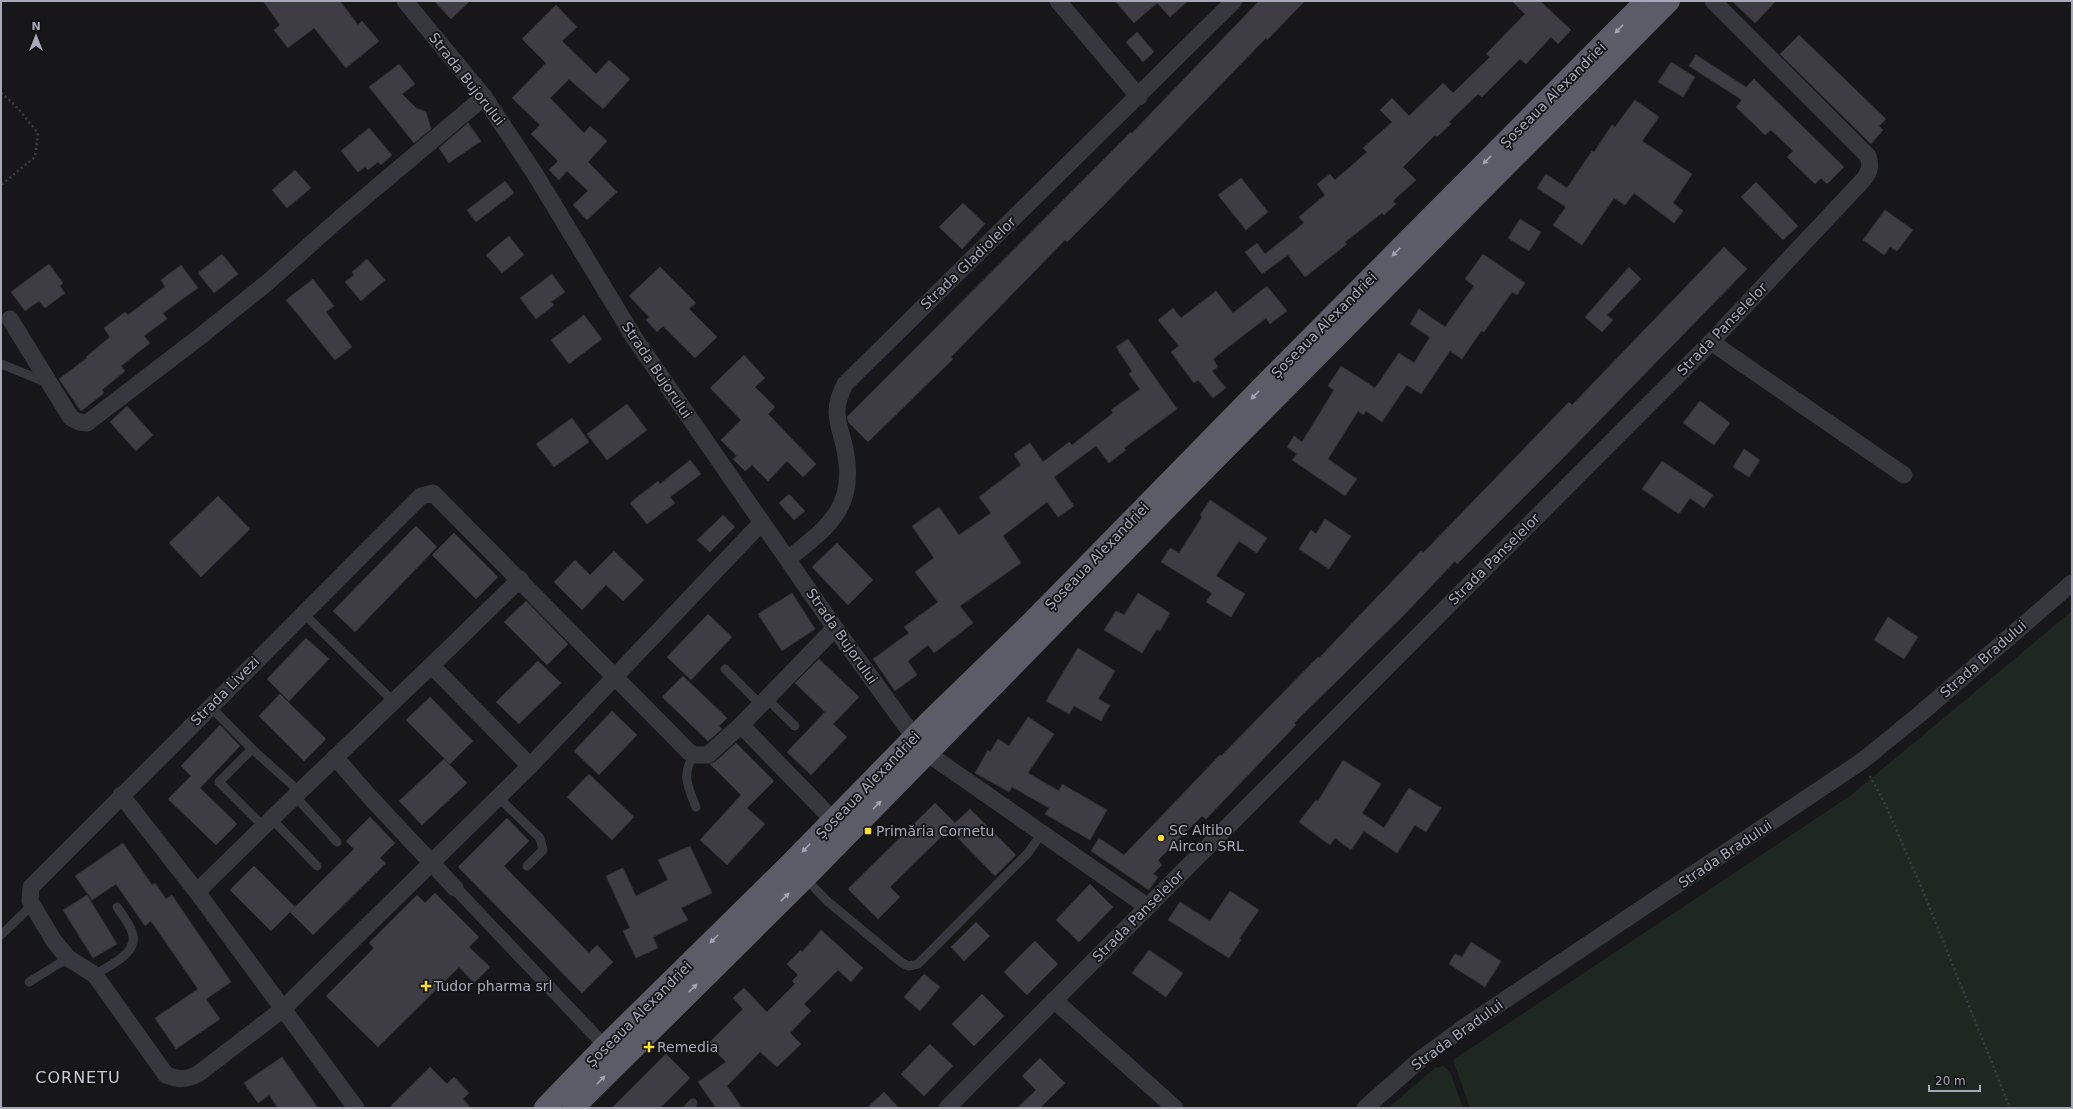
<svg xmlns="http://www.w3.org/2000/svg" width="2073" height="1109" font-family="'DejaVu Sans',sans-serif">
  <rect width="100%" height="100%" fill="#171719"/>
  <g fill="#1e2821">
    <path d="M2072,611V1108H1470L1453,1060L1850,796Z"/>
    <path d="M1443,1066L1450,1072L1463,1108H1388L1435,1068Z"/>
  </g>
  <g fill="#3e3d44" stroke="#313035">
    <path d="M263,1H340L358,25L362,21L379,41L346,68L314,28L288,48L274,30L280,25Z"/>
    <path d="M434,1H470L451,19Z"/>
    <path d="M1115,1H1188L1170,17L1157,3L1134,23Z"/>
    <path d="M1259,1H1305L1267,40L1266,38L1103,206L1067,242L1065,240L951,357L953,359L868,442L849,423L847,417L1131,132L1132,133Z"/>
    <path d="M1512,1H1540L1571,30L1558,44L1551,37L1526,64L1520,59L1482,97L1478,94L1449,122L1451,124L1437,137L1435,135L1403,167L1416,180L1393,201L1396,204L1384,215L1382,213L1345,242L1347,244L1305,277L1288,255L1262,274L1245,252L1257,243L1265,254L1304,223L1299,217L1325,195L1317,184L1330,174L1335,180L1367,152L1363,148L1392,122L1380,110L1392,98L1409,116L1443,83L1453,93L1490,57L1486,54L1525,14Z"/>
    <path d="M1732,1H1776L1755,23Z"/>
    <path d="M556,5L577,27L562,41L596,74L609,60L630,79L603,109L569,79L550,98L584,133L590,126L607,141L588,162L617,192L587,220L573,205L588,191L567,171L559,180L549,170L558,161L531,134L540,125L512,98L546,63L522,39Z"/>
    <path d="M1137,32L1154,52L1143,62L1126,42Z"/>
    <path d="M1799,35L1886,119L1879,126L1883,130L1871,144L1780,54Z"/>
    <path d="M1696,55L1746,87L1754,79L1844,167L1827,184L1821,178L1815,184L1787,157L1793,151L1771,130L1765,135L1736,107L1742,100L1689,66Z"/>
    <path d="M1671,62L1695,77L1683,97L1658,82Z"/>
    <path d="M399,64L415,84L402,94L416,108L426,112L431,129L414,143L369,87Z"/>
    <path d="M1635,100L1659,117L1642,141L1692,174L1673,203L1683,211L1674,223L1634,193L1625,205L1614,198L1582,245L1553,225L1566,207L1537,188L1546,174L1567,188L1592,151L1594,152L1612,125L1615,127Z"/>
    <path d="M468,123L481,141L449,163L439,148Z"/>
    <path d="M369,128L392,155L381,165L378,162L368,170L365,167L358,172L341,151Z"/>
    <path d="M295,170L311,188L287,208L272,190Z"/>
    <path d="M1241,178L1268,212L1246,230L1218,195Z"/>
    <path d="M505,181L514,193L476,222L467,210Z"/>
    <path d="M1756,182L1798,226L1783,240L1741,197Z"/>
    <path d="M963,203L985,224L962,249L939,227Z"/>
    <path d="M1885,210L1913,230L1897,251L1890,247L1884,255L1863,240Z"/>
    <path d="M1520,219L1541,232L1529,251L1508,238Z"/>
    <path d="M509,236L524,255L502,273L486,255Z"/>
    <path d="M1724,247L1747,269L1559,462L1457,564L1455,561L1406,613L1294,723L1296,725L1206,819L1202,816L1158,860L1162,865L1153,874L1158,877L1149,890L1091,851L1099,838L1124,855L1220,755L1221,756L1318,657L1319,658L1421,551L1423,553L1569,402L1572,405Z"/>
    <path d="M222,254L238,274L214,293L198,273Z"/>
    <path d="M1483,254L1525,283L1517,295L1512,292L1484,332L1481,331L1462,359L1450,351L1421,394L1407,385L1382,422L1366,411L1363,415L1358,411L1328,459L1357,479L1345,496L1292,460L1297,454L1287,447L1294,436L1302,442L1334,390L1328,386L1341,366L1375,388L1399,353L1414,363L1430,337L1410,324L1419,309L1445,327L1474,286L1465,279Z"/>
    <path d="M367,259L385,280L361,301L345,282L354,275L352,272Z"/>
    <path d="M49,264L63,283L60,286L65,293L45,308L39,301L25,311L11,292Z"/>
    <path d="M181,265L198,288L163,313L167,319L144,336L150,343L121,366L125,371L102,390L104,393L81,411L59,379L87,358L86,357L110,337L104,328L125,312L128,315L165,287L161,280Z"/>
    <path d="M660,267L696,303L689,309L717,337L695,358L663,326L657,332L646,320L649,317L629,296Z"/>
    <path d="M1629,267L1641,279L1607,315L1613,320L1602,332L1585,317Z"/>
    <path d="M552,274L565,292L551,302L554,305L536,319L520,298Z"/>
    <path d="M313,279L334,306L326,312L352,347L335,360L286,300Z"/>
    <path d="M1267,286L1287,311L1270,324L1266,318L1213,359L1218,367L1212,371L1226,388L1213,398L1198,380L1194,383L1171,352L1179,346L1158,320L1173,308L1181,318L1216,291L1233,313Z"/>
    <path d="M584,315L602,339L569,364L551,340Z"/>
    <path d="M1128,339L1177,409L1124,448L1126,450L1109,463L1096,446L1054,477L1074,506L1058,517L1047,502L1003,536L1021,563L960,606L973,623L934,653L928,645L908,661L917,675L895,691L873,659L909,633L904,627L938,602L915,572L934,558L912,526L939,507L959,535L991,513L979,497L1021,465L1014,454L1030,443L1043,462L1069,442L1072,445L1113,413L1111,410L1140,389L1129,374L1132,371L1116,347Z"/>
    <path d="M744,355L765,378L755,387L775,407L768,414L816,464L803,477L787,461L768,481L752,465L745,471L733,459L737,456L721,440L741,420L710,388Z"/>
    <path d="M1700,401L1730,423L1714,445L1683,423Z"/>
    <path d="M627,404L647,430L607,460L587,434Z"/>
    <path d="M127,406L153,435L136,451L110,422Z"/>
    <path d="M572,418L589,442L554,467L536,444Z"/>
    <path d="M1744,449L1760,460L1749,477L1733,467Z"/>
    <path d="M690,460L701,474L670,497L675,503L647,524L630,503L658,481L660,484Z"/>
    <path d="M1662,461L1713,495L1704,508L1690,498L1679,514L1642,489Z"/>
    <path d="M789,494L805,511L794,520L779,503Z"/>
    <path d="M218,496L250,529L201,577L169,543Z"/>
    <path d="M1210,500L1267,538L1257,553L1239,541L1216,576L1245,594L1231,617L1206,602L1212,593L1161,562L1170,548L1179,553L1202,517L1200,515Z"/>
    <path d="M723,515L735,527L710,552L697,540Z"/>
    <path d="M1325,519L1351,536L1329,569L1299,549L1311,530L1316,534Z"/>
    <path d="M416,526L437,547L355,632L333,611Z"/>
    <path d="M454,533L498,577L476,599L432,555Z"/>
    <path d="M837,543L873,580L848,605L812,567Z"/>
    <path d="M614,551L644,580L623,601L606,585L582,610L554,582L575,560L590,575Z"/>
    <path d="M792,593L815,629L782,651L758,614Z"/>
    <path d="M1138,593L1170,613L1160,631L1157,629L1142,653L1104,630L1116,611L1124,615Z"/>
    <path d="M526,601L568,644L547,665L504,622Z"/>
    <path d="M708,614L732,637L691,680L667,657Z"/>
    <path d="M1888,617L1918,637L1904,659L1874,640Z"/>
    <path d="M306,638L329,659L289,701L267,679Z"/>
    <path d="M1078,648L1115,671L1098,699L1110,705L1101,721L1074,706L1069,714L1046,701Z"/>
    <path d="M819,659L859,697L833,724L847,737L811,775L787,752L825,712L795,683Z"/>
    <path d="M538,661L561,683L519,724L496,702Z"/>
    <path d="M683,676L727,718L719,726L722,729L708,741L662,697Z"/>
    <path d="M280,694L326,739L304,761L259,716Z"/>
    <path d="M430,697L473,741L450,764L406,720Z"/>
    <path d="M612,711L637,735L599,775L574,751Z"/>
    <path d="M1028,717L1054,734L1028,773L1059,791L1062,784L1107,810L1090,840L1045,814L1049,808L1012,787L1009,792L975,773L988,750L990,752L998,739L1009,746Z"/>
    <path d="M220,725L240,746L200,788L237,824L216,845L168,799L191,776L181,766Z"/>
    <path d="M736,743L774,781L747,808L765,824L727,865L700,840L741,795L710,764L715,762Z"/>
    <path d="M444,759L467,783L422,825L399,801Z"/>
    <path d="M1343,760L1381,784L1362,813L1384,828L1409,788L1441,808L1426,832L1415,825L1397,853L1364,831L1351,850L1335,838L1330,845L1299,822L1316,800L1318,801Z"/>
    <path d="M589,774L634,817L612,840L567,797Z"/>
    <path d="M935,803L955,823L970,809L1016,855L995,876L949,829L890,887L900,897L878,919L848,889Z"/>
    <path d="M370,817L395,843L380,858L386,863L313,935L290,912L354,849L346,841Z"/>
    <path d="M507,818L529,841L504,866L589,953L597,945L613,962L582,993L458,867Z"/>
    <path d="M123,843L152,885L155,883L166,899L172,895L231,982L206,999L220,1019L176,1049L155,1018L198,989L151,921L145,926L116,884L92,900L75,876Z"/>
    <path d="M690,846L712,893L681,908L688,920L653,937L658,948L636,958L623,931L630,928L606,876L623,868L636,896L668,880L658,860Z"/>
    <path d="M254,866L295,907L271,931L230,890Z"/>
    <path d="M1090,884L1113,907L1079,942L1056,920Z"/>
    <path d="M1230,891L1259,910L1239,939L1241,940L1229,958L1168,920L1180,902L1210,921Z"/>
    <path d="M435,893L479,937L469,947L490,967L474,983L459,967L378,1047L326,996L374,948L369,943L417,895L425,903Z"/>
    <path d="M87,895L117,944L93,958L63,910Z"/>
    <path d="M976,922L990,936L964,961L951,947Z"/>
    <path d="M821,930L863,968L851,982L838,970L804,1004L811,1011L790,1033L801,1044L777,1067L760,1052L727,1086L742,1108H716L698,1082L726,1062L708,1044L743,1009L733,998L744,988L767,1012L795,984L792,981L798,975L787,964L801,950L802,952Z"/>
    <path d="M1035,941L1058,964L1027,995L1004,972Z"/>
    <path d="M1471,942L1501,961L1485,987L1449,964L1455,954L1462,957Z"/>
    <path d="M1149,950L1183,973L1166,997L1132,973Z"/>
    <path d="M924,974L940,987L920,1011L904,997Z"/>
    <path d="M982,994L1004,1016L974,1046L952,1024Z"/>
    <path d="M930,1044L953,1066L924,1096L901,1074Z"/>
    <path d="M666,1054L690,1078L660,1108H612Z"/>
    <path d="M282,1057L318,1108H278L269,1095L258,1103L244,1083Z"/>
    <path d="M1040,1058L1065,1083L1040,1108H1017L1036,1090L1022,1076Z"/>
    <path d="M430,1067L447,1084L454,1077L469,1093L463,1099L471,1108H389Z"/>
    <path d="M884,1092L899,1108H867Z"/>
  </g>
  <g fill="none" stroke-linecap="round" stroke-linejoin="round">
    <g stroke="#3d3e45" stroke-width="2.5" stroke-dasharray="2 3" stroke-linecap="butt">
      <path d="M1,93L15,105L38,133L35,157L1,185"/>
      <path d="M1870,776L1886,806L1923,891L2010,1108"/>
    </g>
    <g stroke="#37373e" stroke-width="9">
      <path d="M1,364L48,383"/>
      <path d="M303,613L394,702"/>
      <path d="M725,669L761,705"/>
      <path d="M767,699L795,726"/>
      <path d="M210,706L252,749L299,791"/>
      <path d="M252,749L219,782L263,826"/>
      <path d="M694,755C681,774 688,787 696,807"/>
      <path d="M294,795L337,842"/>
      <path d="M498,797L540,838L543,850L527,866"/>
      <path d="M271,818L317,866"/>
      <path d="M805,878L827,901L902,963L909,966L918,964L1028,853L1042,833"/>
      <path d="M1,935L32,905"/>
      <path d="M95,975C109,965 140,953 132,932C129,923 122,915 117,907"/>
      <path d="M29,982L68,958"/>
      <path d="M688,1108L693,1103"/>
    </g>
    <path stroke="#37373e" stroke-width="13" d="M455,888L605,1046"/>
    <g stroke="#37373e" stroke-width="17">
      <path d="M405,1L484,97L535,174L635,339L835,628L914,737"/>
      <path d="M1058,1L1139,97"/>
      <path d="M10,319L71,418L79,422L87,423L202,335L268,282L340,218L484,97"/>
      <path d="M1711,342L1904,475"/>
      <path d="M788,559C831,525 858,505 844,445C837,418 832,410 845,384L1234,1"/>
      <path d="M432,666L530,766"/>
      <path d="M741,725L708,755H694L689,752L433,493L421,496L31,887L30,901L54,941L68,958L95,975L166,1075C179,1080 186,1080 198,1074L283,1009L302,990L530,766L762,522"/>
      <path d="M927,753L1148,907"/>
      <path d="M335,757L368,795L455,888"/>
      <path d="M121,795L197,892L356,1108"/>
      <path d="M833,820L741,725L835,628"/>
      <path d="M197,892C303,786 413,685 520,579"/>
      <path d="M1054,1000L1175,1108"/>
      <path d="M947,1108L1711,342L1864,179C1870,171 1871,165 1868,156L1713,1"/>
      <path d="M1365,1108L1422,1058L1463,1028L1862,761L1920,714L2072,583"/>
    </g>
    <g stroke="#5b5c67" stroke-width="22">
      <path d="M545,1108L605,1046L789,865L929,722L1031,623L1274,375L1646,1"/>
      <path d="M573,1108L805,878L1210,464L1669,1"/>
    </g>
  </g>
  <defs><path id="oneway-solid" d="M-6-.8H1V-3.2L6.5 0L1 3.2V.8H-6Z"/></defs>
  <g fill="#a3a5b6">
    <use href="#oneway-solid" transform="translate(1619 29) rotate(134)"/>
    <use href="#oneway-solid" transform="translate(1487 160) rotate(135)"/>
    <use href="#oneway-solid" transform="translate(1396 252) rotate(135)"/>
    <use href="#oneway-solid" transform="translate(1255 395) rotate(134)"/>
    <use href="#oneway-solid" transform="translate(877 805) rotate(-45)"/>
    <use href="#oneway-solid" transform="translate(806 848) rotate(134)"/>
    <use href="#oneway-solid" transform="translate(785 897) rotate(-44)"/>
    <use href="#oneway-solid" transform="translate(714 939) rotate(135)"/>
    <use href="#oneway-solid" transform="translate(693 988) rotate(-44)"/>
    <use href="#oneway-solid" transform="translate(601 1080) rotate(-45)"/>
  </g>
  <g fill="#ffe129" stroke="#121214" stroke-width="1.5">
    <rect x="864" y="827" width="8" height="8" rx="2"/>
    <circle cx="1161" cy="838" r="4"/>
    <path d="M424 980h4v4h4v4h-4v4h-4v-4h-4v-4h4z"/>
    <path d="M647 1041h4v4h4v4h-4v4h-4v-4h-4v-4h4z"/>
  </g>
  <g text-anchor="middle" stroke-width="3.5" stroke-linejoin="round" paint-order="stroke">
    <g font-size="14" fill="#a7a9ba" stroke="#121214">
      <text transform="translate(467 79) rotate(52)" y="5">Strada Bujorului</text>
      <text transform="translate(1553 95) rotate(-45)" y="5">Șoseaua Alexandriei</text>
      <text transform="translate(968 263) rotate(-44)" y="5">Strada Gladiolelor</text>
      <text transform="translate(1324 325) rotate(-45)" y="5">Șoseaua Alexandriei</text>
      <text transform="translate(1722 329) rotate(-46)" y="5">Strada Panselelor</text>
      <text transform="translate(657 370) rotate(56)" y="5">Strada Bujorului</text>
      <text transform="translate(1097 556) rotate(-46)" y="5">Șoseaua Alexandriei</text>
      <text transform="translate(1494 559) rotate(-45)" y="5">Strada Panselelor</text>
      <text transform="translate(842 636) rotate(55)" y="5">Strada Bujorului</text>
      <text transform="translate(1983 659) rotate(-41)" y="5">Strada Bradului</text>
      <text transform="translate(225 691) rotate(-45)" y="5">Strada Livezi</text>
      <text transform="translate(868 785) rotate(-46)" y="5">Șoseaua Alexandriei</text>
      <text transform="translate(1725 854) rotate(-34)" y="5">Strada Bradului</text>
      <text transform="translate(1138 916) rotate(-45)" y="5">Strada Panselelor</text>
      <text transform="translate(639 1014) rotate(-45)" y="5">Șoseaua Alexandriei</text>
      <text transform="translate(1457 1035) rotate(-36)" y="5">Strada Bradului</text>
    </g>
    <g font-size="14" fill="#a7a9ba" stroke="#121214" text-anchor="start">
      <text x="1169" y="835">SC Altibo<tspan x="1169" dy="16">Aircon SRL</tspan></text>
      <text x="876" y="836">Primăria Cornetu</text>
      <text x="434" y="991">Tudor pharma srl</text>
      <text x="657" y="1052">Remedia</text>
    </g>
    <g font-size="16" letter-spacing="1" fill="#c9cad6" stroke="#121214">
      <text x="78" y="1083">CORNETU</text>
    </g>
  </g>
  <rect width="2073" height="1109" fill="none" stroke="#a7a9ba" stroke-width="4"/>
  <g transform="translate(36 36)" stroke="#121214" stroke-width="3" paint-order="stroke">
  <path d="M0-3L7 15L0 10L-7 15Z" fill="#a7a9ba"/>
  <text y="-6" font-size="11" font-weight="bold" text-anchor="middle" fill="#a7a9ba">N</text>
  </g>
  <path d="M1929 1085v6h51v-6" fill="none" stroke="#a7a9ba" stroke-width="2"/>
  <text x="1935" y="1085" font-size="12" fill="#a7a9ba" stroke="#121214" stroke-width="3" paint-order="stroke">20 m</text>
</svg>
